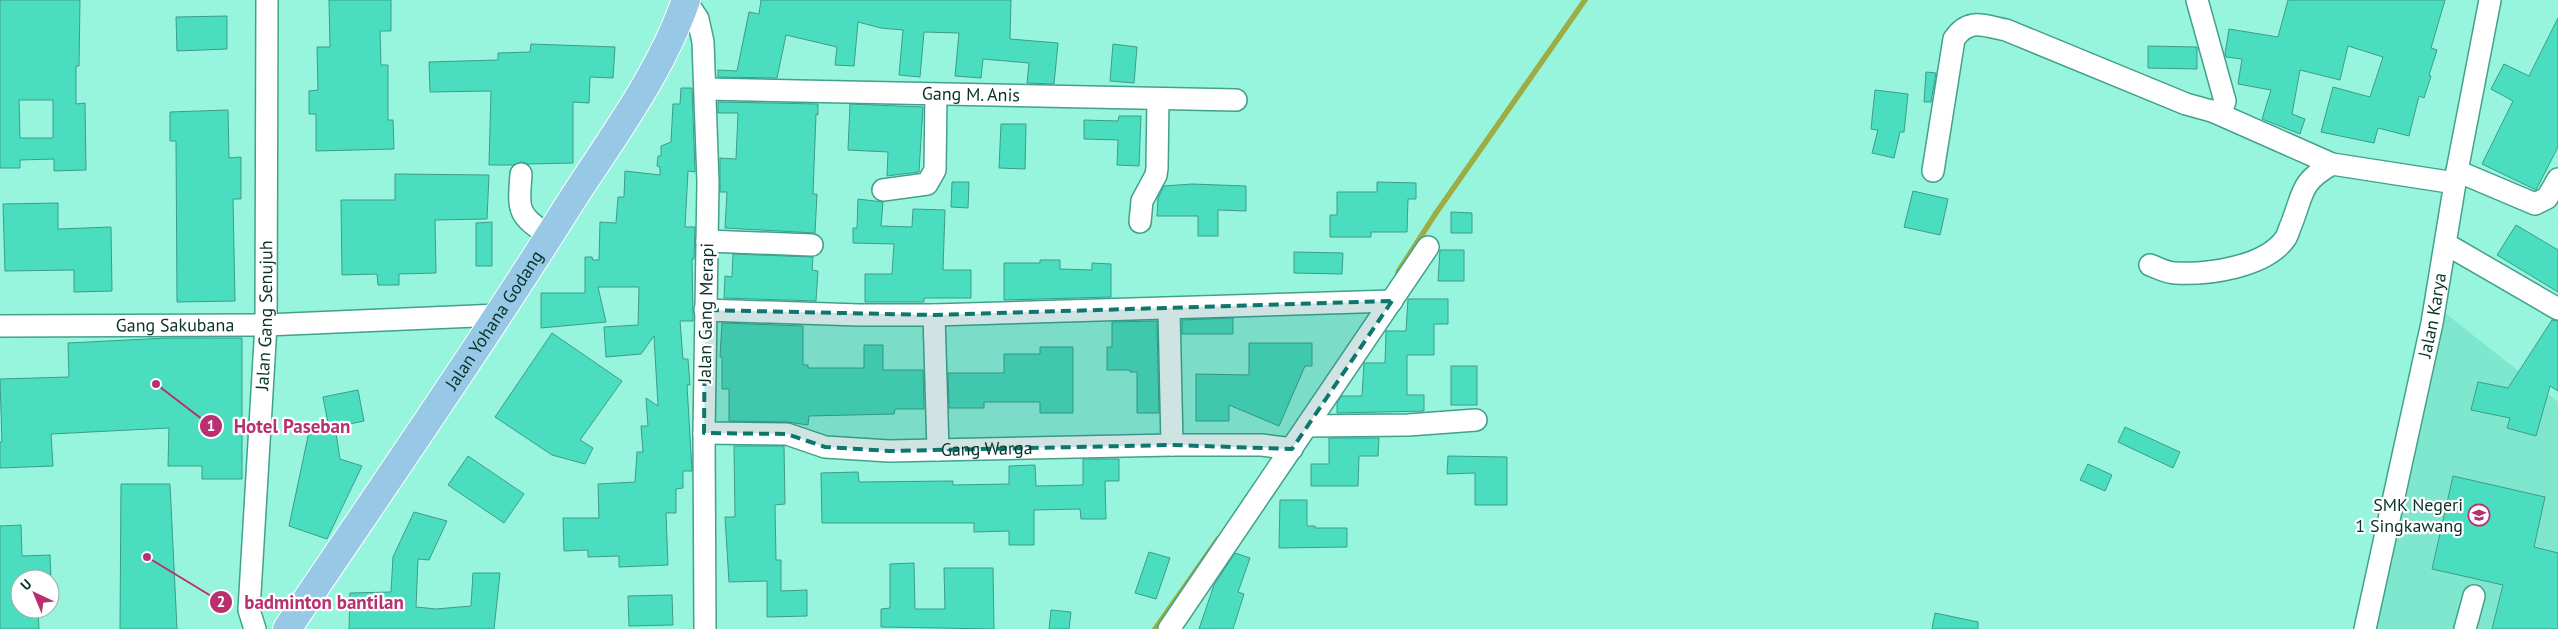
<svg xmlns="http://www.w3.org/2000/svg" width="2558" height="629" font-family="'PT Sans',sans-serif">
  <rect width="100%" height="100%" fill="#97f5de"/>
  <path fill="#80e7cf" d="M2445,313L2558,402V629H2376Z"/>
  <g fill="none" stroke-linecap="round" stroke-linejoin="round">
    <g stroke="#9dac43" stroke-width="5.5">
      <path d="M1398,272L1436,213L1585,0"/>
      <path d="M1155,629L1218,539"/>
    </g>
  </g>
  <g fill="#4bddbf" stroke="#3c9d88" fill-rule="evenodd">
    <path d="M0,0H80L79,66H76V104L85,103L86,170L54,171V159L20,160V168H0ZM19,100H53V138H20Z"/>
    <path d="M329,0H391V31H380L381,65H388V120H393L394,149L316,151V114H309V91L318,90L317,47H330Z"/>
    <path d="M761,0H1011L1010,39L1058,43L1054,84L1027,83L1029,63L983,59L981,78L955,76L959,33L924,32L920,77L899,75L903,30L881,28L858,22L854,66L835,65L837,47L786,35L777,78L718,77V70L737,71L749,12L759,14Z"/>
    <path d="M2288,0H2445L2431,48L2437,50L2429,75L2431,76L2424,98L2419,96L2409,136L2378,128L2374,143L2321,132L2333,87L2370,97L2383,57L2348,46L2340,80L2300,70L2292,114L2305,119L2300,134L2262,119L2271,90L2238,84L2242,59L2226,57L2225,54L2229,29L2278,37Z"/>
    <path d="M227,16V49L177,51L176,17Z"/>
    <path d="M2558,18V147L2536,190L2482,164L2513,101L2491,89L2504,64L2529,76Z"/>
    <path d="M531,44L615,47L613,78L590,77L589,103L573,102V163L529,164L521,162L513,165H489L491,91L430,92L429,62L498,60V53L530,52Z"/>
    <path d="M1113,44L1137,47L1134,83L1110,81Z"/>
    <path d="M2148,46L2197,47V69L2148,68Z"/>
    <path d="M1926,72L1936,73L1931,102H1924Z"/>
    <path d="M681,88H692L695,172L688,171L685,227H695L694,259H692L693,321H680L683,359H688L690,385H687L692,471H683V488L676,489V513H666L668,565L619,567V556L588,557V550L564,551L563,518H599L598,484L635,482L637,452H643L641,426H648L646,398L658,406L654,336L641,354L606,357L604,327L638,325L639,287H598L606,322L541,328V293H585V257H592L593,260H599L600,222L616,223L618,197H624L625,171L660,175V167L657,166L658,156H661V146L671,142L673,104H680Z"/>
    <path d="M1875,90L1908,94L1904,132H1900L1894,158L1872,153L1878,130L1871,129Z"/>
    <path d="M718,102L818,104V115L816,114L813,194H817L815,233L725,228L727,192H720V158L736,159L738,113H718Z"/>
    <path d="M850,104L923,107L919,172L887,176L888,152L848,150Z"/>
    <path d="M228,110L229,158L241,157V199H233L235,301L177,302L176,141H170V112Z"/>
    <path d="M1119,116H1141L1139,166L1117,165L1118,140L1084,139V120L1118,121Z"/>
    <path d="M1001,124H1026L1025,169L999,168Z"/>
    <path d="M395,174L489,175L487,219L435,220L436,273L399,274V285H378L377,274L342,275L341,200H395Z"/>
    <path d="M952,182H969L968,208L951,207Z"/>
    <path d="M1377,182L1416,183V199H1408L1407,232H1371V237H1330V215H1337V192H1377Z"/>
    <path d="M1192,184L1246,186V211L1218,210V236H1198V216H1157L1158,198L1164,186Z"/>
    <path d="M1913,191L1948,199L1940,235L1904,227Z"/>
    <path d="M858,199L883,202L881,226L912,227L913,209L945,210L943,270H971V298H924V302H865V274H892L894,244L853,243V228H857Z"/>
    <path d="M58,203V229L111,227L112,291L74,292V270L5,271L3,204Z"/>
    <path d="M1451,212L1472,213V233H1451Z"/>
    <path d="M492,222V266H476V223Z"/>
    <path d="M2516,225L2558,250V292L2497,255Z"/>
    <path d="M1440,250H1464V281H1438Z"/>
    <path d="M1294,252L1343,253L1342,274L1294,273Z"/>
    <path d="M733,254L813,257L812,270L818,271L816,301L724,298L725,276L732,277Z"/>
    <path d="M1040,260H1060V269L1092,270V263L1111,264V297L1004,300V263H1040Z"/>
    <path d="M1408,299H1448V324H1434V355H1407V395H1424V411L1337,413V403L1342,396H1362L1364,363H1385L1386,331H1406Z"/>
    <path d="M1233,318V334H1182V320Z"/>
    <path d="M2552,320L2558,321V391L2550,386L2536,436L2507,428L2510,418L2471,410L2478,382L2508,388Z"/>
    <path d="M1157,321L1159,413H1137V372H1130V370H1107V347H1112V322Z"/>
    <path d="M722,323L803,326V365H808V368H864V345H883V370H923L924,409H895L894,414L809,416L808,425L787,422L729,421V389H722V357H720Z"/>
    <path d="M552,333L622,381L580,440L593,448L585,464L552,455L495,417Z"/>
    <path d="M167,338H242V479H202V466H168L169,428L51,434L53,466L0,468V442H2L0,379L69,377L68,343Z"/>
    <path d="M1249,343H1312V366H1305L1279,426L1229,405V421H1196V374L1249,375Z"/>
    <path d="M1040,347H1073V413H1040V402H984V408H949L948,373H1004V354H1040Z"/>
    <rect x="1451" y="366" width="26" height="39"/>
    <path d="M358,390L364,421L335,427L340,459L362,466L327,539L289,526L310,427L328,423L323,397Z"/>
    <path d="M2125,427L2180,452L2173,468L2118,442Z"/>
    <path d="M1329,438H1379L1378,456H1359L1358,486H1311V464H1329Z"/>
    <path d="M734,446H784L785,504L775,505L776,560H781V591L807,590V616L767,617V581L729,582L725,517H735Z"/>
    <path d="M468,456L524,494L504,523L448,485Z"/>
    <path d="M1448,456L1507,457V505H1475V473L1447,474Z"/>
    <path d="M1083,459H1119V481H1105L1106,519H1081L1080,509L1034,510V545H1009V531L974,532V523H822L821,473L858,472L859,482L953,481V485L1009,484V466L1035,465L1036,486L1083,485Z"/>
    <path d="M2088,464L2112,475L2105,491L2080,480Z"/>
    <path d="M2453,476L2545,497L2534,547L2558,553V629H2492L2503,585L2432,569Z"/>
    <path d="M121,484H170L177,629H120Z"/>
    <path d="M1280,500H1307V526H1315V528H1347V547L1279,548Z"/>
    <path d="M414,512L447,521L429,560L418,559L416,607L436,609L471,606L473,573H500L494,629H349L350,593L391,592L393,557Z"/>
    <path d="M21,525L22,556L50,555L51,579H20V609H38L39,629H0V526Z"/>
    <path d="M1149,552L1170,558L1156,599L1135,593Z"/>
    <path d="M1235,553L1250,558L1238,592L1244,594L1233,629H1199L1214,585Z"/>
    <path d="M914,563L915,609H945L944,568H993L994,629L881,627V609L890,608V564Z"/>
    <path d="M672,595L673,625L629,626L628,596Z"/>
    <path d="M1051,610L1071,612L1069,629H1049Z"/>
    <path d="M1935,613L1978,622V629H1932Z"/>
  </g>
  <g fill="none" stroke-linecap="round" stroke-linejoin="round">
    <g stroke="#41a18c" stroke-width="24">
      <g id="minor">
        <path d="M686,1L698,19L703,42L708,182L704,433L705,629"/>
        <path id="s1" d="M706,89L1236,100"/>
        <path d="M2212,111L2332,164"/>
        <path d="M1933,171L1954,39C1969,17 1984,26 2006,30L2186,104L2215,112L2222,110L2225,101L2197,0"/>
        <path d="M2457,171L2535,204L2547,198L2558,179"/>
        <path d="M521,174C518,213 518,214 549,236"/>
        <path d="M883,190L927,184L935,170L936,96"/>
        <path d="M1140,222L1142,201L1156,175L1157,168L1158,99"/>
        <path d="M707,241L812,245"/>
        <path d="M2446,244L2558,309"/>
        <path d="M2150,265C2158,268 2167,273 2175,273C2208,275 2265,267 2285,239C2288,235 2289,229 2291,225C2304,193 2299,183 2332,164L2455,183"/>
        <path d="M705,310L859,315H934L1392,301"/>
        <path d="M1169,310L1172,445"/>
        <path d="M934,315L938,450"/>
        <path id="s2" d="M0,326L266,325L499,315"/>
        <path d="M1307,426L1408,425L1476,420"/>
        <path id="s3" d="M704,433L787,434L825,447L889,451L1172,445H1262L1292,449"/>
        <path id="s4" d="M255,629L249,610L266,325L267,0"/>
        <path d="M1169,629L1428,247"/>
        <path id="s5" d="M2365,629L2432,323L2457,171L2490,0"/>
        <path d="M2465,629L2474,596"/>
      </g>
    </g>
    <g stroke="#fff" stroke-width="30">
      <g id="major">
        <path id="s6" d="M287,629C382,488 479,348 570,203C611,139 661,73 686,0"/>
      </g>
    </g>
    <use href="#minor" stroke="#fff" stroke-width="21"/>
    <use href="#major" stroke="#97c8e5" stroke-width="28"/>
  </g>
  <path fill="#0f766e" fill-opacity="0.2" stroke="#0f766e" stroke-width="4" stroke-dasharray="10 6" stroke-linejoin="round" d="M1392,301L1292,449L1172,445L889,451L825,447L787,434L704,433L705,310L934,315Z"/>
  <defs>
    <g id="school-ring" transform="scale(1.125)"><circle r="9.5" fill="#fff" stroke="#b83070" stroke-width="1.5"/><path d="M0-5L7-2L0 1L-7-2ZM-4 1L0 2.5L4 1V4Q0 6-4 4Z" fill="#b83070"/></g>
  </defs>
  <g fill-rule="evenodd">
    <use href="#school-ring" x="2479" y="515"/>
  </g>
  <g text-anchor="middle" stroke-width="4.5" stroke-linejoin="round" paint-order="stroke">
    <g font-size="18" fill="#09332a" stroke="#fff">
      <text dy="6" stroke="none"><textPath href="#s1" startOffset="265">Gang M. Anis</textPath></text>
      <text transform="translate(706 313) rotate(-89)" y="6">Jalan Gang Merapi</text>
      <text dy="6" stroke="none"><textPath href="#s4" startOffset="315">Jalan Gang Senujuh</textPath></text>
      <text dy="6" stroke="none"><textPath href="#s5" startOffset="321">Jalan Karya</textPath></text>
      <text dy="6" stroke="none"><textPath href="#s6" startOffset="372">Jalan Yohana Godang</textPath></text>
      <text dy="6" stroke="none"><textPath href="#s2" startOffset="175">Gang Sakubana</textPath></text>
      <text dy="6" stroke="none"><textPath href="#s3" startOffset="285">Gang Warga</textPath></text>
    </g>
    <g font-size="18" fill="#09332a" stroke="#fff" text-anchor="end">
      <text x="2463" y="511">SMK Negeri<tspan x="2463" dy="21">1 Singkawang</tspan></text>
    </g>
  </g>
  <path fill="none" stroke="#b83070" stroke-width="2" d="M156 384L211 426M147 557L221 602"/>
  <g fill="#b83070" stroke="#fff" stroke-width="2">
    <circle cx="156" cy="384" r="5"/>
    <circle cx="147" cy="557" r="5"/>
    <circle cx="211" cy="426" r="12"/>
    <circle cx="221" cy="602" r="12"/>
  </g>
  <g font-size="15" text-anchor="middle" font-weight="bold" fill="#fff">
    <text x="211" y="431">1</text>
    <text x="221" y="607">2</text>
  </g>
  <g font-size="19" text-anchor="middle" font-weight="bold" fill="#b83070" stroke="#fff" stroke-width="4.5" stroke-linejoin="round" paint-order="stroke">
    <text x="292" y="433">Hotel Paseban</text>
    <text x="324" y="609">badminton bantilan</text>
  </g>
  <g transform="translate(35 594) rotate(316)"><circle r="24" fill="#ffffff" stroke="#9dadaa"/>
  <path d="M0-4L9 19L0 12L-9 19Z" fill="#b83070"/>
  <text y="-8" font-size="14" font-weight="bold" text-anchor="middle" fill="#09332a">U</text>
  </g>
</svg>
